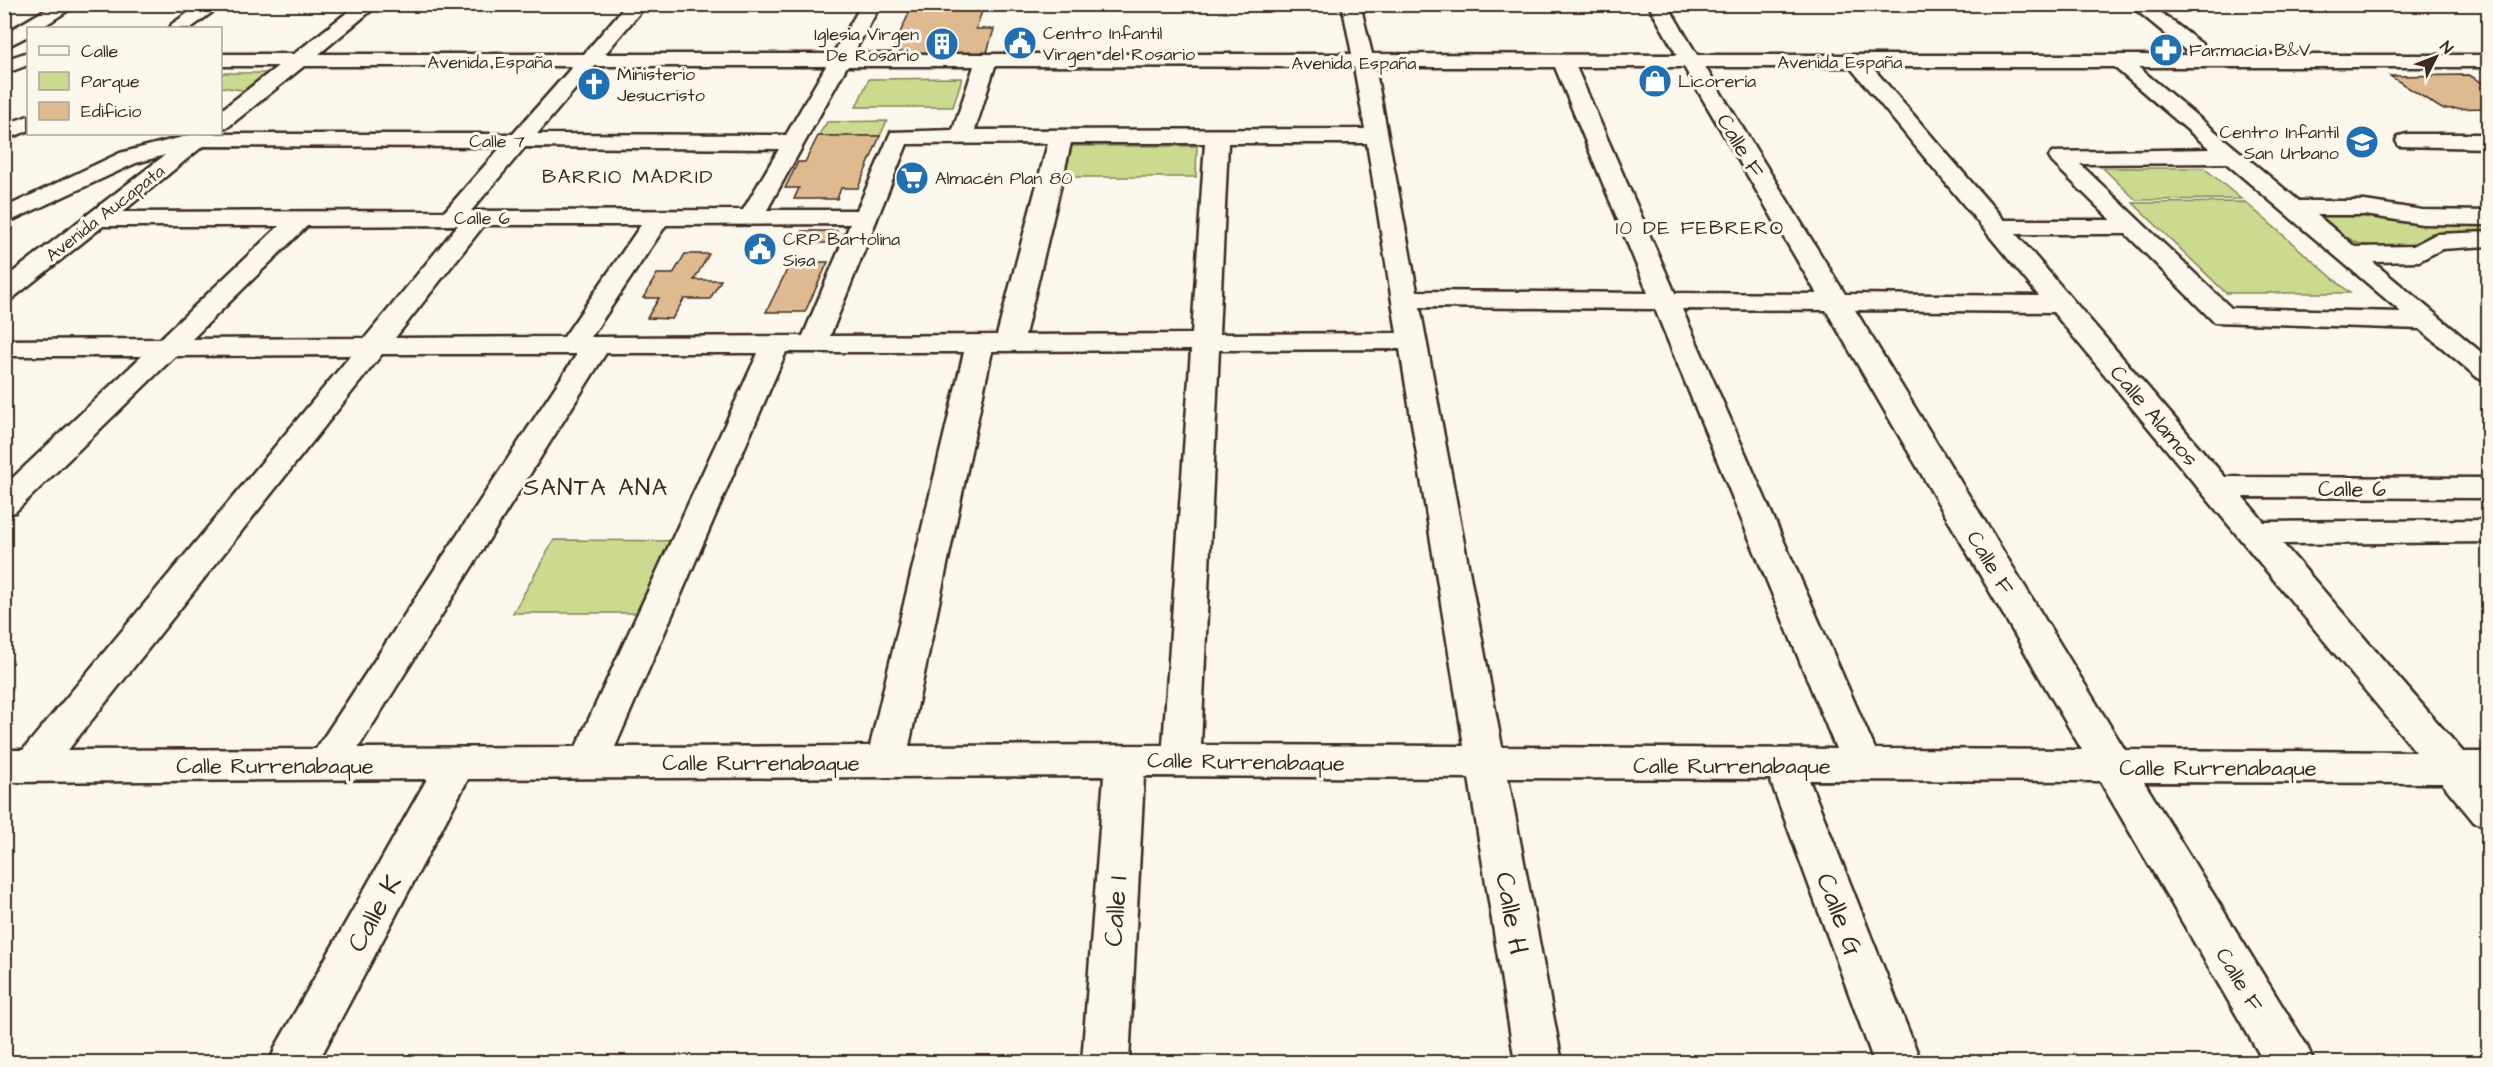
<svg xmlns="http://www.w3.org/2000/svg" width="2493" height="1067" font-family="'Architects Daughter',sans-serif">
  <rect width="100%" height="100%" fill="#fbf7ec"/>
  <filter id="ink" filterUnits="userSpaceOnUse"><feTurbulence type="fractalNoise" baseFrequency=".0167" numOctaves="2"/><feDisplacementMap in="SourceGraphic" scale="12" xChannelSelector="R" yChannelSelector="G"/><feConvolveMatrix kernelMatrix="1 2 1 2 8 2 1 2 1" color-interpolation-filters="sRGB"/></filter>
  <g filter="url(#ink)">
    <g fill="#cbda8e" stroke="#838256" stroke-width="1.5">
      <path d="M220,73H276L286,79C272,97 240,90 221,87Z"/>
      <path d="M962,78L953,107H856L869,79Z"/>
      <path d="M887,121L880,136H818L827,122Z"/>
      <path d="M1070,146H1197L1196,177H1064Z"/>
      <path d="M2103,168H2204L2241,199L2136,200Z"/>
      <path d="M2245,202L2350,293H2226L2133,203Z"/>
      <path d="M2330,211H2376L2404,223H2488V232L2431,233C2426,253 2369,250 2353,241C2342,235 2333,226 2323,218Z"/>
      <path d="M554,540L699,541L666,613H513Z"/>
    </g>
    <g fill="#dfba90" stroke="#3b2a1e" stroke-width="1.5">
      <path d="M910,11H982L976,29H994L985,59H888Z"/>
      <path d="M2469,75L2488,86V108L2442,109L2390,76Z"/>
      <path d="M818,136H880L858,188H841L837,199H794L799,188H785L798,162H805Z"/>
      <path d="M802,231H837L832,243H796Z"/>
      <path d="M685,254H709L694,280H721L710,299H684L672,319L647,318L659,298H643L657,274H673Z"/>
      <path d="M791,262H828L805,312H766Z"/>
    </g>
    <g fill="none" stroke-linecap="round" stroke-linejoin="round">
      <g stroke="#3b2a1e" stroke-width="5">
        <g id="minor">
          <path d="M55,4H78L41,28H28V36L4,48V34Z"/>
          <path d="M201,4H223L191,28H170L172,24Z"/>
          <path d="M358,4H379L319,54H584L627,4H647L605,54H833L862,4H881L853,54H1352L1342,4H1360L1372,54L1677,55L1648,4H1667L1697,55H2191L2129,4H2150L2216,55H2488V67H2138L2299,201H2365L2422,210L2488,211V225L2422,224L2365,215H2317L2355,247L2413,246L2436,234L2488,232V246L2442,249L2419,261L2373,262L2488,358V380L2478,378L2420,329L2214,322L2126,234H2016L2225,477L2488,478V498L2243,497L2264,522L2488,520V542L2283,544L2463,752H2488V826L2474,822L2442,783L2144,782L2307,1046L2314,1062H2264L2100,781L1809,780L1921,1062H1874L1770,779L1508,778L1562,1062H1515L1469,778L1144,776L1129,1062H1082L1104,776L468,779L318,1062H270L276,1046L427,779L4,782V750H23L351,355L175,356L15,512L4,515V486L142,356H4V340L160,339L279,226H103L13,298L4,300V279L165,155L136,163L4,224V208L120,153L194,134H513L573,66H304L228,127L220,128V111L278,66H220V54H294ZM595,66H826L786,135L537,134ZM847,66H974L953,130L891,132L857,210H767ZM995,66L1354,67L1365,129L975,130ZM1375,67H1555L1648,293L1417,291ZM1576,67H1684L1817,294L1675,293ZM1705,67H1850L2039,296L1845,294ZM1872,67H2114L2210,149L2052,152L2049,157L2052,162L2111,220H2004ZM1048,143L997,335L830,336L907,144ZM1071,143H1205L1192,334L1025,335ZM1228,143H1367L1397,333L1219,334ZM203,146L501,147L445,211L122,212ZM525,147L779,149L743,210L471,211ZM2226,163L2401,312L2231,308L2080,164ZM850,224L803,336L591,337L666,225ZM458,225L365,338L192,339L307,226ZM484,225H641L564,337L395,338ZM1420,307L1655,309L1836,749L1502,747ZM1682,309L1826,310L2082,750L1875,749ZM1855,310L2053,312L2416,752L2125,750ZM1400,349L1464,746L1201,745L1219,350ZM1191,350L1163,745L909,746L992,351ZM786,352H964L870,746L615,747ZM606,353H758L576,747L358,748ZM382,354H577L316,749L68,750Z"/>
          <path d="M28,52V65L4,74V60Z"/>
          <path d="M28,116V131L4,140V125Z"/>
          <path d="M2407,134H2488V148L2399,146L2396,141L2399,136Z"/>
        </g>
      </g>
      <use href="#minor" fill="#fbf7ec" fill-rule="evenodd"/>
    </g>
  </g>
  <defs>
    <g id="civic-disc" transform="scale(1.725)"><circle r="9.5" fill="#1f6fb2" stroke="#fbf7ec"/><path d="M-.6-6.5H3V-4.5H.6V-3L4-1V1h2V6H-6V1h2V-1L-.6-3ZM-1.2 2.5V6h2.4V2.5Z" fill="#fff"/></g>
    <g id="building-disc" transform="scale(1.725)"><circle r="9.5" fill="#1f6fb2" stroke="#fbf7ec"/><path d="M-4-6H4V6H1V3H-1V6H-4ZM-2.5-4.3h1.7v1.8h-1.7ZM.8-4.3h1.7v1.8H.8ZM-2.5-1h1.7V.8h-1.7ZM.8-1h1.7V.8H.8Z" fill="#fff"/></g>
    <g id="pharmacy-disc" transform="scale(1.725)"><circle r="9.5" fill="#1f6fb2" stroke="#fbf7ec"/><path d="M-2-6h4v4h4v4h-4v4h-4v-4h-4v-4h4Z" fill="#fff"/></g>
    <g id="shop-disc" transform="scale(1.725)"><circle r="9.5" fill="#1f6fb2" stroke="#fbf7ec"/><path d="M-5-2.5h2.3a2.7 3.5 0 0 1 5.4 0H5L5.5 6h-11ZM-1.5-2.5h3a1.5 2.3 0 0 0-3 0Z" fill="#fff"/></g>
    <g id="church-disc" transform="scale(1.725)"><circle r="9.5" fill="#1f6fb2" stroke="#fbf7ec"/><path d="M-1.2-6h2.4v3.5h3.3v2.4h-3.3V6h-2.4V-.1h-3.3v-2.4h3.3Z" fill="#fff"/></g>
    <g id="school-disc" transform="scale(1.725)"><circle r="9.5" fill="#1f6fb2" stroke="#fbf7ec"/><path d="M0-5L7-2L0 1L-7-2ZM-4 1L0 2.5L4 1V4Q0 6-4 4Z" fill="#fff"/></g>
    <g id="supermarket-disc" transform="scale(1.725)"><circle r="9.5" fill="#1f6fb2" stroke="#fbf7ec"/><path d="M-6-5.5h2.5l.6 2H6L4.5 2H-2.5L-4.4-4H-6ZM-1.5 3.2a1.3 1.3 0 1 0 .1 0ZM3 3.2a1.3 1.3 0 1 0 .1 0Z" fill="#fff"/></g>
  </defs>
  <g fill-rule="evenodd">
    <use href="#civic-disc" x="1020" y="43"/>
    <use href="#building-disc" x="942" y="44"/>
    <use href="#pharmacy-disc" x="2166" y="50"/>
    <use href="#shop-disc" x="1655" y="81"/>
    <use href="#church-disc" x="594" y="84"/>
    <use href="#school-disc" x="2362" y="142"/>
    <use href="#supermarket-disc" x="912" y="178"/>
    <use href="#civic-disc" x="760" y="249"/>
  </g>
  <g text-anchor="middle" stroke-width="6" stroke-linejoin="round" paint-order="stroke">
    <g font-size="18" fill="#3b2a1e" stroke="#fbf7ec" text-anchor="start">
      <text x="1043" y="39">Centro Infantil<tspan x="1043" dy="21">Virgen del Rosario</tspan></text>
      <text x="919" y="40" text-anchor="end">Iglesia Virgen<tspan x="919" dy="21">De Rosario</tspan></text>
      <text x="2189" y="56">Farmacia B&amp;V</text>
      <text x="617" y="80">Ministerio<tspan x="617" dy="21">Jesucristo</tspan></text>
      <text x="1678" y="87">Licorería</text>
      <text x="2339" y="138" text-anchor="end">Centro Infantil<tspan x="2339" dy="21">San Urbano</tspan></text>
      <text x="935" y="184">Almacén Plan 80</text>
      <text x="783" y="245">CRP Bartolina<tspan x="783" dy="21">Sisa</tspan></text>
    </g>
    <g font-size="18" fill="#3b2a1e" stroke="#fbf7ec">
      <text x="490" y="68">Avenida España</text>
      <text x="1840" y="68">Avenida España</text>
      <text x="1354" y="69">Avenida España</text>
      <text x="497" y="147">Calle 7</text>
      <text transform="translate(105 213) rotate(-38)" y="6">Avenida Aucapata</text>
      <text x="482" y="224">Calle 6</text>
    </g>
    <g font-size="20" letter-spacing="1.5" fill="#3b2a1e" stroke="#fbf7ec">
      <text x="628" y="183">BARRIO MADRID</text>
      <text x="1700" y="234">10 DE FEBRERO</text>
    </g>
    <g font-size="22" fill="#3b2a1e" stroke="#fbf7ec">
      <text transform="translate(1741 145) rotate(59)" y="8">Calle F</text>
      <text transform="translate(2155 415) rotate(50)" y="8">Calle Alamos</text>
      <text x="2352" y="496">Calle 6</text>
      <text transform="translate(1991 562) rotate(59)" y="8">Calle F</text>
      <text transform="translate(1246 761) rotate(1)" y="8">Calle Rurrenabaque</text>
      <text x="761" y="770">Calle Rurrenabaque</text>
      <text x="275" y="773">Calle Rurrenabaque</text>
      <text x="1732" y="773">Calle Rurrenabaque</text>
      <text x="2218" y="775">Calle Rurrenabaque</text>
      <text transform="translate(2240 979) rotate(59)" y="8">Calle F</text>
    </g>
    <g font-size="24" letter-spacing="1.5" fill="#3b2a1e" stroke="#fbf7ec">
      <text x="596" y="495">SANTA ANA</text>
    </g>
    <g font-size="27" fill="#3b2a1e" stroke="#fbf7ec">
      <text transform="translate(1115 911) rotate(-86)" y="9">Calle I</text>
      <text transform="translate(374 913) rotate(-61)" y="9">Calle K</text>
      <text transform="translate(1512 913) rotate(80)" y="9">Calle H</text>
      <text transform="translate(1840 914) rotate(69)" y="9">Calle G</text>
    </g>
  </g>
  <rect width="2493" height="1067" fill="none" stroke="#fbf7ec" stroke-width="24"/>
  <rect x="12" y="12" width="2469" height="1043" fill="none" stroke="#3b2a1e" stroke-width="2" filter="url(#ink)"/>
  <rect x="27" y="27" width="195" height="108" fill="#fbf7ec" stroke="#aea59a" stroke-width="1.5"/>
  <rect x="39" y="46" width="30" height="9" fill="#fbf7ec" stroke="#aea59a" stroke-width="1.5"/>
  <text x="81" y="57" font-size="18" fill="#3b2a1e">Calle</text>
  <rect x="39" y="72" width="30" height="18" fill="#cbda8e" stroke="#aea59a" stroke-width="1.5"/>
  <text x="81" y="87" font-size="18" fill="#3b2a1e">Parque</text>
  <rect x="39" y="102" width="30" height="18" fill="#dfba90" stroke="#aea59a" stroke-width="1.5"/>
  <text x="81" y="117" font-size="18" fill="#3b2a1e">Edificio</text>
  <g transform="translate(2436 57) rotate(48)" stroke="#fbf7ec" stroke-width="4.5" paint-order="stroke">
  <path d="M0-4.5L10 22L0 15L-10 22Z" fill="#3b2a1e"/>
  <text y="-9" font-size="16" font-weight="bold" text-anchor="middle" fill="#3b2a1e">N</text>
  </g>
</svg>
